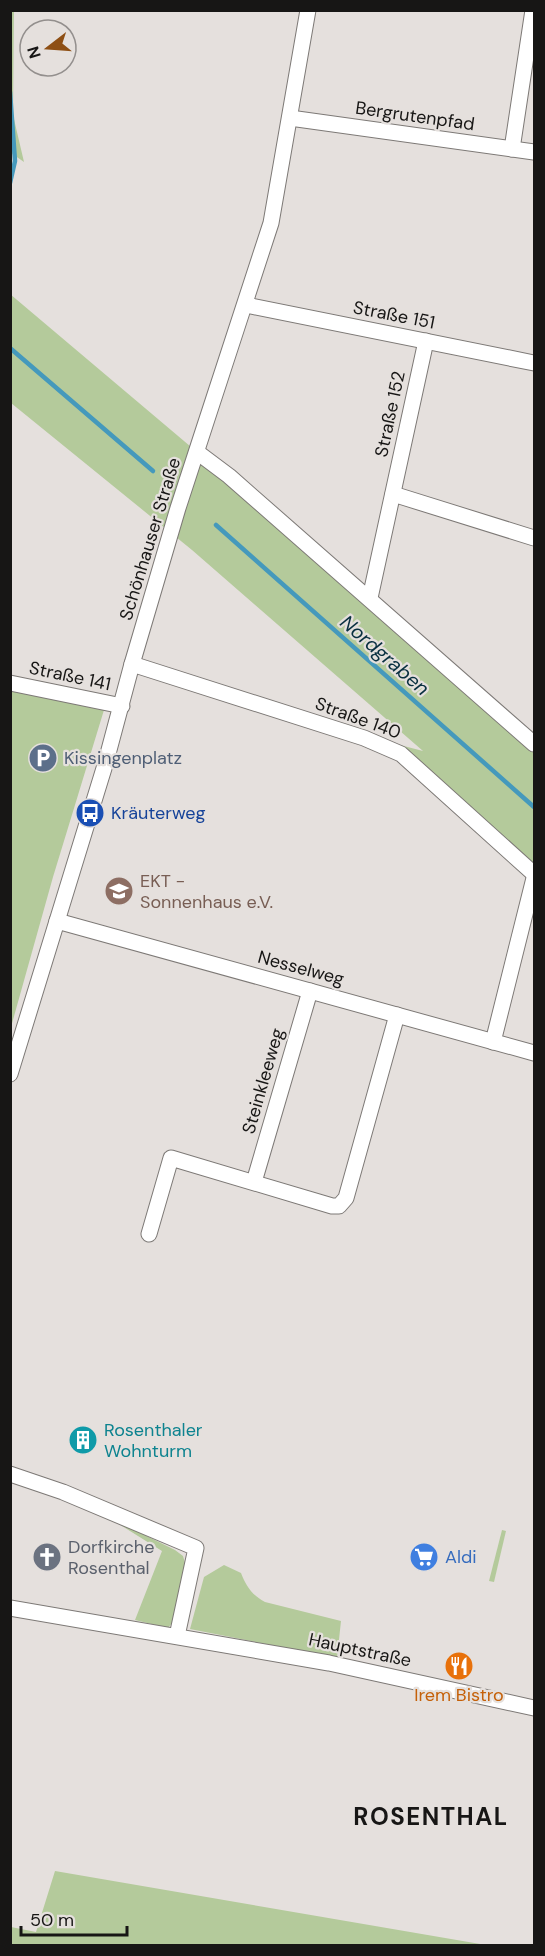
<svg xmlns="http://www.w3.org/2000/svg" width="545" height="1956" font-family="'DM Sans',sans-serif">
  <rect width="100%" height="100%" fill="#e5e0dd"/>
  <g fill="#b4ca9b">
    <path d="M14,10L13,115L24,162L11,153L10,11Z"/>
    <path d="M10,294L197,452L534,749V867L396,744L423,751L192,550L11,403Z"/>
    <path d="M11,689L104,710L53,877L11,1027Z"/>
    <path d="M106,1516L175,1550L183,1556L185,1563L172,1623L168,1628L135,1620L162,1551Z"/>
    <path d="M502,1530L506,1531L494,1582L489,1581Z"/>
    <path d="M224,1565L241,1573C246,1586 252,1595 265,1602L341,1621L337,1658L190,1629L204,1577Z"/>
    <path d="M55,1871L486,1945H11V1927L36,1932Z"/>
  </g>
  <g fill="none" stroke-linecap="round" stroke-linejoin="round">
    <g stroke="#4599bc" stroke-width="4.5">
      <path d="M10,92L15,161L10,183"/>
      <path d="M10,348L153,471"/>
      <path d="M216,525L534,807"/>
    </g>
    <g stroke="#7d7976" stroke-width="17">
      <g id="minor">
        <path d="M290,118L534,152"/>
        <path d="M512,149L533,10"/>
        <path d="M246,305L534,363"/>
        <path d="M197,452L229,476L534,744"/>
        <path d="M393,494L534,538"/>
        <path d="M370,598L426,341"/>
        <path d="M132,664L364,738L401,754L534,874"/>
        <path d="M10,683L122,706"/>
        <path d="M57,921L534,1053"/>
        <path d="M493,1042L534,878"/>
        <path d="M10,1074L105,765L132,664L178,508L271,223L308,10"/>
        <path d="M254,1182L310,991"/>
        <path d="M149,1234L171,1158L332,1206H339L346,1198L397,1015"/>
        <path d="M10,1474L63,1492L196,1548L177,1636"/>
        <path d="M10,1608L329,1663L534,1708"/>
      </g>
    </g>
    <use href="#minor" stroke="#fff" stroke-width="15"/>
  </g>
  <defs>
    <g id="parking-disc" transform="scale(1.5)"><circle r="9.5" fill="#5c6f8a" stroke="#e5e0dd"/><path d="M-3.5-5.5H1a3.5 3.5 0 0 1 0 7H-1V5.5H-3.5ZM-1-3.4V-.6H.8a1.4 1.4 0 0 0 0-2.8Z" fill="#fff"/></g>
    <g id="bus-disc" transform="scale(1.5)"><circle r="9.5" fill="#1a4fb4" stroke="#e5e0dd"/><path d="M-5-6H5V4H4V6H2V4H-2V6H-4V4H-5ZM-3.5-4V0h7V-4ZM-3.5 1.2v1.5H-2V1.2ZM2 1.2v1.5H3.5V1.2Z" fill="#fff"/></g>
    <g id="school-disc" transform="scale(1.5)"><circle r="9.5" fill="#8d6e63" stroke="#e5e0dd"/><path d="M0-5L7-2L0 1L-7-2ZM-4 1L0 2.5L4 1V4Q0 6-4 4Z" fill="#fff"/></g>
    <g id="building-disc" transform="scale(1.5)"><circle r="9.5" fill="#0f9aa8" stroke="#e5e0dd"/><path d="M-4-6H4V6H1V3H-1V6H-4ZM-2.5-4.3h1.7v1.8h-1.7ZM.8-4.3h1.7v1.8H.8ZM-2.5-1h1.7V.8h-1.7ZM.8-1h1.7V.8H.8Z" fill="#fff"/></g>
    <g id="church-disc" transform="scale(1.5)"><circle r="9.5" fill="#6b7280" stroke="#e5e0dd"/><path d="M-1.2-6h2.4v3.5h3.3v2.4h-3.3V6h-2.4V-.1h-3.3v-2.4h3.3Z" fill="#fff"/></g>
    <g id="supermarket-disc" transform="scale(1.5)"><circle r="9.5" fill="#3f7fe0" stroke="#e5e0dd"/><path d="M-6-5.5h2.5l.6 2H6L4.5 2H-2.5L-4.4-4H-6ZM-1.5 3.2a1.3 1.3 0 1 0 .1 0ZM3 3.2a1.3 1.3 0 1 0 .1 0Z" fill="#fff"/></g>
    <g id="restaurant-disc" transform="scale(1.5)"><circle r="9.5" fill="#e8710a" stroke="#e5e0dd"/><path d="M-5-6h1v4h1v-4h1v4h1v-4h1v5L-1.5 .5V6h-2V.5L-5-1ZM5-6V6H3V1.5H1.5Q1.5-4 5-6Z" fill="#fff"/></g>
  </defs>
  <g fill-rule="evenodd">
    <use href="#parking-disc" x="43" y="758"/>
    <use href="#bus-disc" x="90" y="813"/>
    <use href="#school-disc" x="119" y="891"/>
    <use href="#building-disc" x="83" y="1440"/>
    <use href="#church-disc" x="47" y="1557"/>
    <use href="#supermarket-disc" x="424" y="1557"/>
    <use href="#restaurant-disc" x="459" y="1666"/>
  </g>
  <g text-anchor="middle" stroke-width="4.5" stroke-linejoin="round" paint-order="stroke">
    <g font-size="18" fill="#171615" stroke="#e5e0dd">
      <text transform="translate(415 116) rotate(8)" y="6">Bergrutenpfad</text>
      <text transform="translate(394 315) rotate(11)" y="6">Straße 151</text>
      <text transform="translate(390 414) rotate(-78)" y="6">Straße 152</text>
      <text transform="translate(150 539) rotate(-73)" y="6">Schönhauser Straße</text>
      <text transform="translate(70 676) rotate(12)" y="6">Straße 141</text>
      <text transform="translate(358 718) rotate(20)" y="6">Straße 140</text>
      <text transform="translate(301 968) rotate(15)" y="6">Nesselweg</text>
      <text transform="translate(263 1081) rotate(-74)" y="6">Steinkleeweg</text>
      <text transform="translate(360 1650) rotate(12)" y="6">Hauptstraße</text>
    </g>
    <g font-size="18" fill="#4e5e75" stroke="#e5e0dd" text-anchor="start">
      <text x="64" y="764">Kissingenplatz</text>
    </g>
    <g font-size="18" fill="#164399" stroke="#e5e0dd" text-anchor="start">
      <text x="111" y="819">Kräuterweg</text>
    </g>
    <g font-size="18" fill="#785e54" stroke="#e5e0dd" text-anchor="start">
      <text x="140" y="887">EKT -<tspan x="140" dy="21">Sonnenhaus e.V.</tspan></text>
    </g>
    <g font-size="18" fill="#0d838f" stroke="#e5e0dd" text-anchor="start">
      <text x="104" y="1436">Rosenthaler<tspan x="104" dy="21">Wohnturm</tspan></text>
    </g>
    <g font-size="18" fill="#5b616d" stroke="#e5e0dd" text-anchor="start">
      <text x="68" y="1553">Dorfkirche<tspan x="68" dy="21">Rosenthal</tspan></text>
    </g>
    <g font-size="18" fill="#366cbe" stroke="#e5e0dd" text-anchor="start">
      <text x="445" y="1563">Aldi</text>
    </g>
    <g font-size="18" fill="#c56008" stroke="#e5e0dd">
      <text x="459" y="1701">Irem Bistro</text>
    </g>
    <g font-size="20" font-style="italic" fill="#093040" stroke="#e5e0dd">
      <text transform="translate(385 655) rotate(41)" y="7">Nordgraben</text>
    </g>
    <g font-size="24" font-weight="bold" letter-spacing="1.5" fill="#171615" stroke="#e5e0dd">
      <text x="431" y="1825">ROSENTHAL</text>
    </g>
  </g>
  <rect width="545" height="1956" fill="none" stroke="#171615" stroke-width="24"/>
  <g transform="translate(48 48) rotate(253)"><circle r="28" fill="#e5e0dd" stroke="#938f8d" stroke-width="1.5"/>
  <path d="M0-4.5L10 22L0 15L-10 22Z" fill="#8e4f14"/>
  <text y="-9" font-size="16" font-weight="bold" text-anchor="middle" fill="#171615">N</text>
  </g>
  <path d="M21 1926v9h106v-9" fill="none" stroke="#171615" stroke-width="3"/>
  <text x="30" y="1926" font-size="18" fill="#171615" stroke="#e5e0dd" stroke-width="4.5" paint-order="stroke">50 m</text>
</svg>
